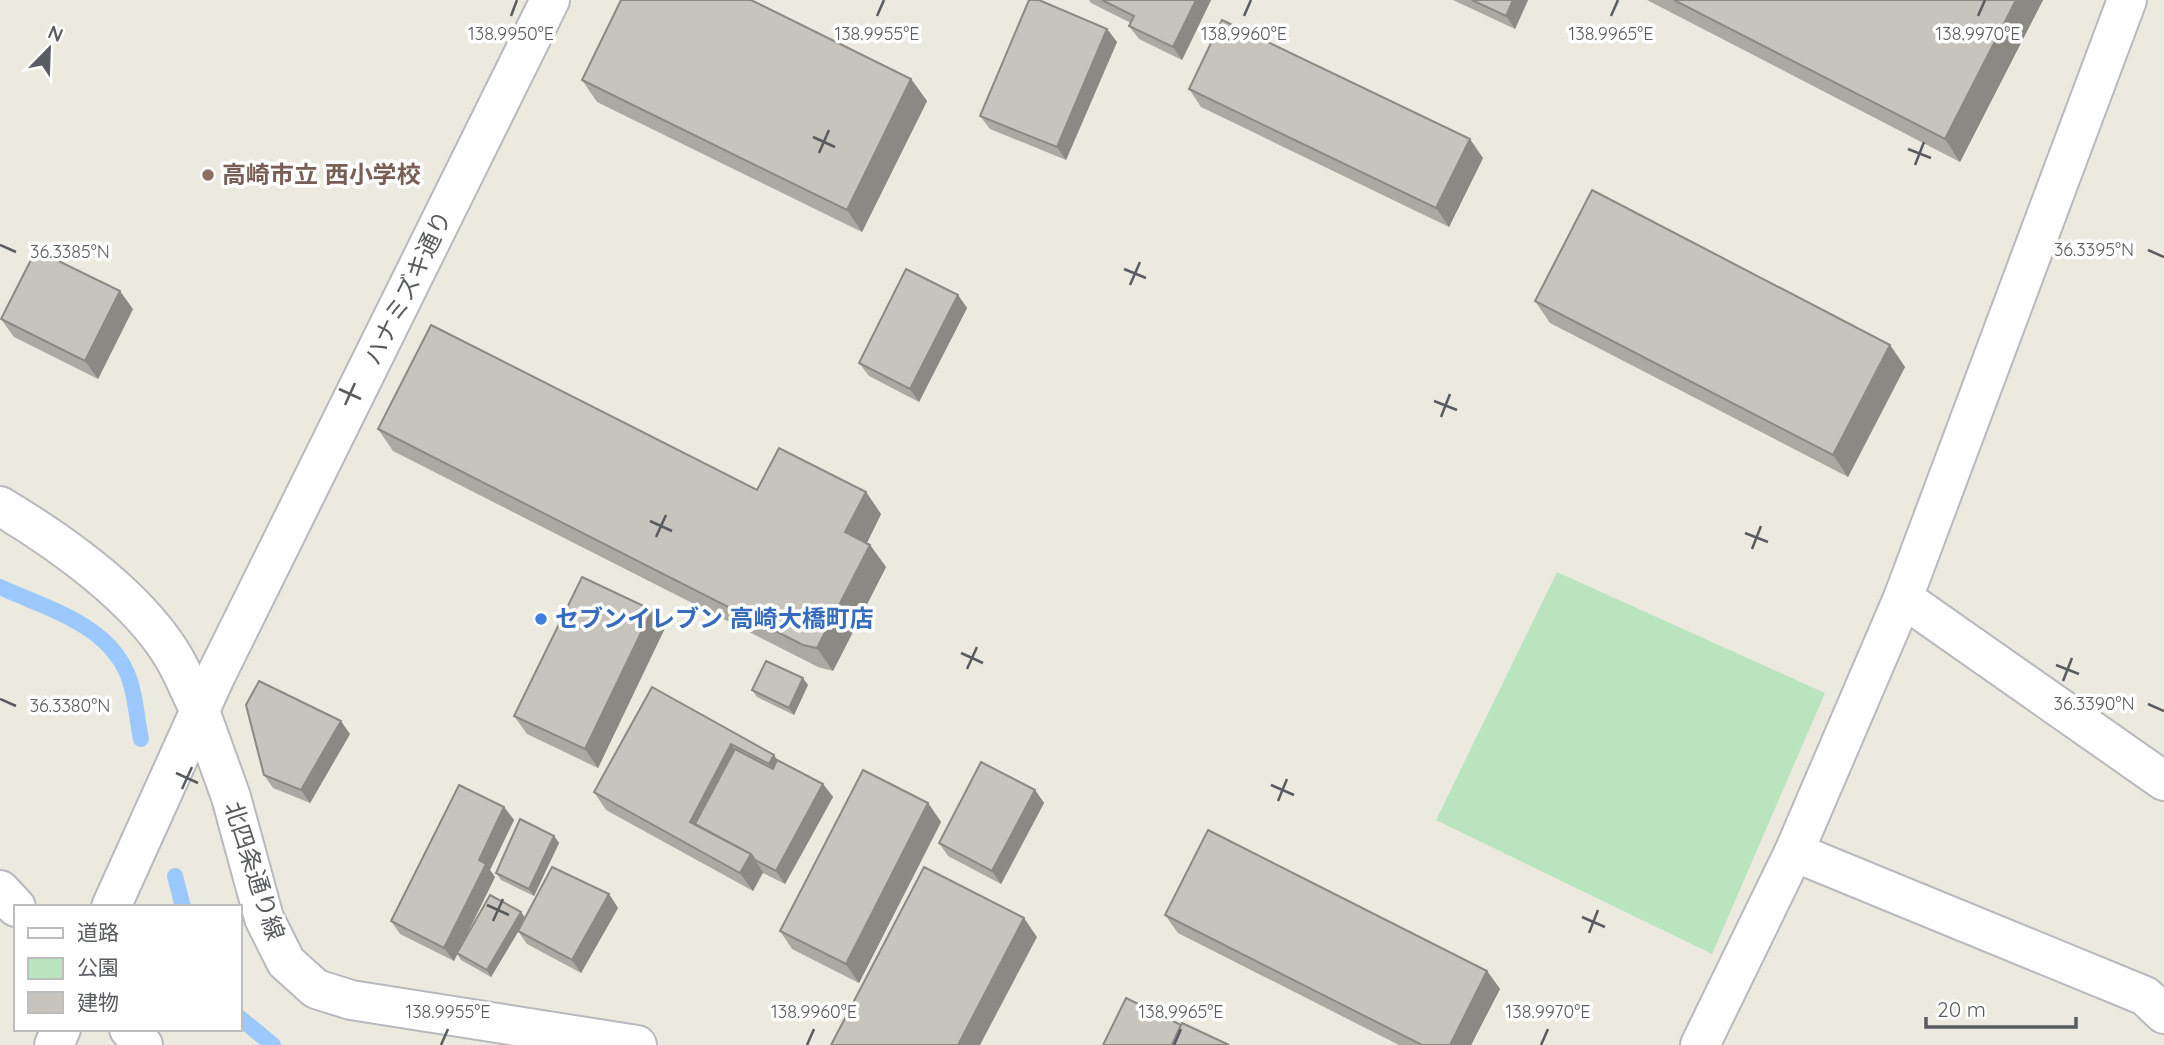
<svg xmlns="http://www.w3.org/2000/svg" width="2164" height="1045" font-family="Quicksand,'Noto Sans JP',sans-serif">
  <rect width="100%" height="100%" fill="#eceadf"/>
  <path fill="#bae4be" d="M1557,572L1825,693L1712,954L1436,820Z"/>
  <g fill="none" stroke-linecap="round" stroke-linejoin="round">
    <g stroke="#9bc9ff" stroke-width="16">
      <path d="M0,587C48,609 112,625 130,681C136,699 137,720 141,739"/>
      <path d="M175,876L183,907"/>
      <path d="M240,1018L273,1045"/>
    </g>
    <g stroke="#b7b9be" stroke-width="42">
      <g id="minor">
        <path d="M0,506C60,542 138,597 174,658C184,675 191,694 200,711"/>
        <path d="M1903,598L2164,781"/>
        <path d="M1794,852L2145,996L2164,1014"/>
        <path d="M0,890L16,907"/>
        <path d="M129,1029L143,1045"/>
      </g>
    </g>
    <g stroke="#b7b9be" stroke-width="42">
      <g id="tertiary">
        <path d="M200,711L231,797L264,918L286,962L316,989L351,1000L637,1045"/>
        <path d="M111,907L215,677L550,0"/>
        <path d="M54,1045L61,1029"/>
        <path d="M1700,1045L1794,852L1903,598L2127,0"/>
      </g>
    </g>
    <use href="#minor" stroke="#fff" stroke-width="38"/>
    <use href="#tertiary" stroke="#fff" stroke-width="38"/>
  </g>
  <g fill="#aaa9a2">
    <path d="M1089,0H1211L1182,60L1139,39L1129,26L1131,23L1091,3Z"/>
    <path d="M1453,0H1528L1515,29Z"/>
    <path d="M1647,0H2043L1960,162Z"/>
    <path d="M1107,29L1117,42L1066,160L990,129L980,116Z"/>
    <path d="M911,79L927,101L862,232L597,102L582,80Z"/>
    <path d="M1189,89L1483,158L1449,227L1201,107Z"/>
    <path d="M958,295L967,308L919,402L869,376L859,363Z"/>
    <path d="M1535,301L1890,345L1905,367L1848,477L1550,323Z"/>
    <path d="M133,309L98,379L14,337L1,319Z"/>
    <path d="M378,429L757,490L866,492L881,514L867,543L870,545L886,567L833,671L818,667L393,451Z"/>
    <path d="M652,610L665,628L598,768L527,734L514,716Z"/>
    <path d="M808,685L794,715L757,697L752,690Z"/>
    <path d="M652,687L777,760L823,784L833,797L785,884L763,873L753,891L606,810L594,792Z"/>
    <path d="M350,734L310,803L273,788L264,775Z"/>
    <path d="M1035,790L1044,803L1001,884L948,856L939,843Z"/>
    <path d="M928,803L941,822L859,983L792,949L780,931Z"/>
    <path d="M504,807L514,820L490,870L495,877L463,941L525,918L609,894L618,908L581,973L527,944L518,931L491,977L461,960L457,954L454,961L400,934L391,921Z"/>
    <path d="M554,836L559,843L534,896L501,880L496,873Z"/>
    <path d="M1165,915L1487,971L1500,989L1471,1045H1399L1178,933Z"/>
  </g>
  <g fill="#8b8984">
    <path d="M1196,0H1211L1182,60L1173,47Z"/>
    <path d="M1513,0H1528L1515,29L1506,16Z"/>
    <path d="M2016,0H2043L1960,162L1945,139Z"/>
    <path d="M1107,29L1117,42L1066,160L1057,147Z"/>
    <path d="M911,79L927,101L862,232L847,210Z"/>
    <path d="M1470,139L1483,158L1449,227L1436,208Z"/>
    <path d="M120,291L133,309L98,379L85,361Z"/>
    <path d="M958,295L967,308L919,402L910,389Z"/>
    <path d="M1890,345L1905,367L1848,477L1833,455Z"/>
    <path d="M866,492L881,514L861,555L845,532Z"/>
    <path d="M870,545L886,567L833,671L817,648Z"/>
    <path d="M652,610L665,628L598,768L585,749Z"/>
    <path d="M803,678L808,685L794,715L789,708Z"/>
    <path d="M341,721L350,734L310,803L301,790Z"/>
    <path d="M731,744L744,762L706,834L690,822Z"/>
    <path d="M774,755L786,773L782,782L769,764Z"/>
    <path d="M823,784L833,797L785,884L776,871Z"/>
    <path d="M1035,790L1044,803L1001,884L992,871Z"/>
    <path d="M928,803L941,822L859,983L846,964Z"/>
    <path d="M504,807L514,820L490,870L495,877L454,961L444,948L479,860Z"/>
    <path d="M554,836L559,843L534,896L529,889Z"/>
    <path d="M751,854L763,872L753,891L740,873Z"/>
    <path d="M609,894L618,908L581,973L572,960Z"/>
    <path d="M521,912L526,919L491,977L487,970Z"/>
    <path d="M1024,918L1037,937L980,1045H958Z"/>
    <path d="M1487,971L1500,989L1471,1045H1450Z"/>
  </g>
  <g fill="#c6c4bc" stroke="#8b8984" stroke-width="2">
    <path d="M621,0H751L911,79L847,210L582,80Z"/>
    <path d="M1029,0H1039L1107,29L1057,147L980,116Z"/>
    <path d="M1102,0H1196L1173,47L1129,26L1134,16Z"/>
    <path d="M1472,0H1513L1506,16Z"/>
    <path d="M1674,0H2016L1945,139Z"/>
    <path d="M1222,20L1470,139L1436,208L1189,89Z"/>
    <path d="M1592,190L1890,345L1833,455L1535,301Z"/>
    <path d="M36,250L120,291L85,361L1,319Z"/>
    <path d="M906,269L958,295L910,389L859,363Z"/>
    <path d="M431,325L757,490L779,448L866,492L845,532L870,545L817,648L803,645L378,429Z"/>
    <path d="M582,577L652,610L585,749L514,716Z"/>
    <path d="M766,661L803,678L789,708L752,690Z"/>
    <path d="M259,681L341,721L301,790L264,775L246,705Z"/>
    <path d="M652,687L774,755L769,764L731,744L690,822L751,854L740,873L594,792Z"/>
    <path d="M735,749L773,769L777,760L823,784L776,871L755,860L751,854L695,824Z"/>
    <path d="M981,762L1035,790L992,871L939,843Z"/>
    <path d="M863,770L928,803L846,964L780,931Z"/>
    <path d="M459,785L504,807L479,860L486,864L444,948L391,921Z"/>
    <path d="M520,819L554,836L529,889L496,873Z"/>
    <path d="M1208,830L1487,971L1450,1045H1422L1165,915Z"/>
    <path d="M552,867L609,894L572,960L518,931Z"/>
    <path d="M924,867L1024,918L958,1045H831Z"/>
    <path d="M490,895L521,912L487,970L457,953Z"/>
    <path d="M1126,998L1181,1025L1172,1045H1103Z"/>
    <path d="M1182,1023L1229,1045H1172Z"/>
  </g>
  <path fill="none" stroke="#585b60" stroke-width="2.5" d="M511,16L517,0M877,16L884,0M1244,16L1251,0M1611,16L1618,0M1978,16L1985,0M813,137L835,147M1908,149L1931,158M819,153L829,130M1915,165L1924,142M0,245L16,252M2148,250L2164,257M1124,269L1146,278M1130,285L1140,262M339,389L361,399M1434,401L1457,410M345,405L355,383M1441,417L1450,394M650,521L672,531M1745,533L1768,542M656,537L666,515M1752,549L1761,526M961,653L983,663M2056,665L2079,674M967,669L977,647M2063,681L2072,658M0,699L16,706M2148,704L2164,711M176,773L198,783M1271,785L1294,795M182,789L192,767M1278,801L1287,779M487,905L509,915M1582,917L1605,927M493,921L503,899M1589,933L1598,910M441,1045L448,1029M807,1045L814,1029M1174,1045L1181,1029M1541,1045L1548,1029"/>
  <circle fill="#8d6e63" stroke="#fff" stroke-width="2.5" cx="208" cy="175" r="7"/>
  <circle fill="#3f7fe0" stroke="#fff" stroke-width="2.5" cx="541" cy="619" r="7"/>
  <g text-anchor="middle" stroke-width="7" stroke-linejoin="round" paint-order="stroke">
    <g font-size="24" font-weight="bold" fill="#785e54" stroke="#fff" text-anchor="start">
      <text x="222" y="183">高崎市立 西小学校</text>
    </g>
    <g font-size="24" fill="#585b60" stroke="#fff">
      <text transform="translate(408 288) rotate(-64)" y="8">ハナミズキ通り</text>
      <text transform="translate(254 871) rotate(72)" y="8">北四条通り線</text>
    </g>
    <g font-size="24" font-weight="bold" fill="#366cbe" stroke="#fff" text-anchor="start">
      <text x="555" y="627">セブンイレブン 高崎大橋町店</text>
    </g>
  </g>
  <g font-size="18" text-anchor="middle" fill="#585b60" stroke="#fff" stroke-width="7" stroke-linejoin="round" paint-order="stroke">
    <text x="511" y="40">138.9950°E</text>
    <text x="877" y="40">138.9955°E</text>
    <text x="1244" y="40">138.9960°E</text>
    <text x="1611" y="40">138.9965°E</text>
    <text x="1978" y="40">138.9970°E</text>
    <text x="2094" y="256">36.3395°N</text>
    <text x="70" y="258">36.3385°N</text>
    <text x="2094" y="710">36.3390°N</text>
    <text x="70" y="712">36.3380°N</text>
    <text x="448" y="1018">138.9955°E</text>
    <text x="814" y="1018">138.9960°E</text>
    <text x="1181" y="1018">138.9965°E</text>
    <text x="1548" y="1018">138.9970°E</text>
  </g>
  <rect x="14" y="905" width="228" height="126" fill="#ffffff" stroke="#bcbdbf" stroke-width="2"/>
  <rect x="28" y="928" width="35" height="10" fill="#ffffff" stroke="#bcbdbf" stroke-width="2"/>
  <text x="77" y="940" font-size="21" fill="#585b60">道路</text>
  <rect x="28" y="958" width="35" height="21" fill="#bae4be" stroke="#bcbdbf" stroke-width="2"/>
  <text x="77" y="975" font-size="21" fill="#585b60">公園</text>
  <rect x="28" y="992" width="35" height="21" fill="#c6c4bc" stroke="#bcbdbf" stroke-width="2"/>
  <text x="77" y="1010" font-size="21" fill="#585b60">建物</text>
  <g transform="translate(49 49) rotate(23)" stroke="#ffffff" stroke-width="5" paint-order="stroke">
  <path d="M0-5L12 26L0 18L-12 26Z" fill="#585b60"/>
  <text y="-10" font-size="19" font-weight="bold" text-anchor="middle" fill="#585b60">N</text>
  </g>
  <path d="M1926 1017v10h150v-10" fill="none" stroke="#585b60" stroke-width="3.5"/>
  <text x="1937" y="1017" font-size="21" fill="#585b60" stroke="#ffffff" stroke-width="5" paint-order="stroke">20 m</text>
</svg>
